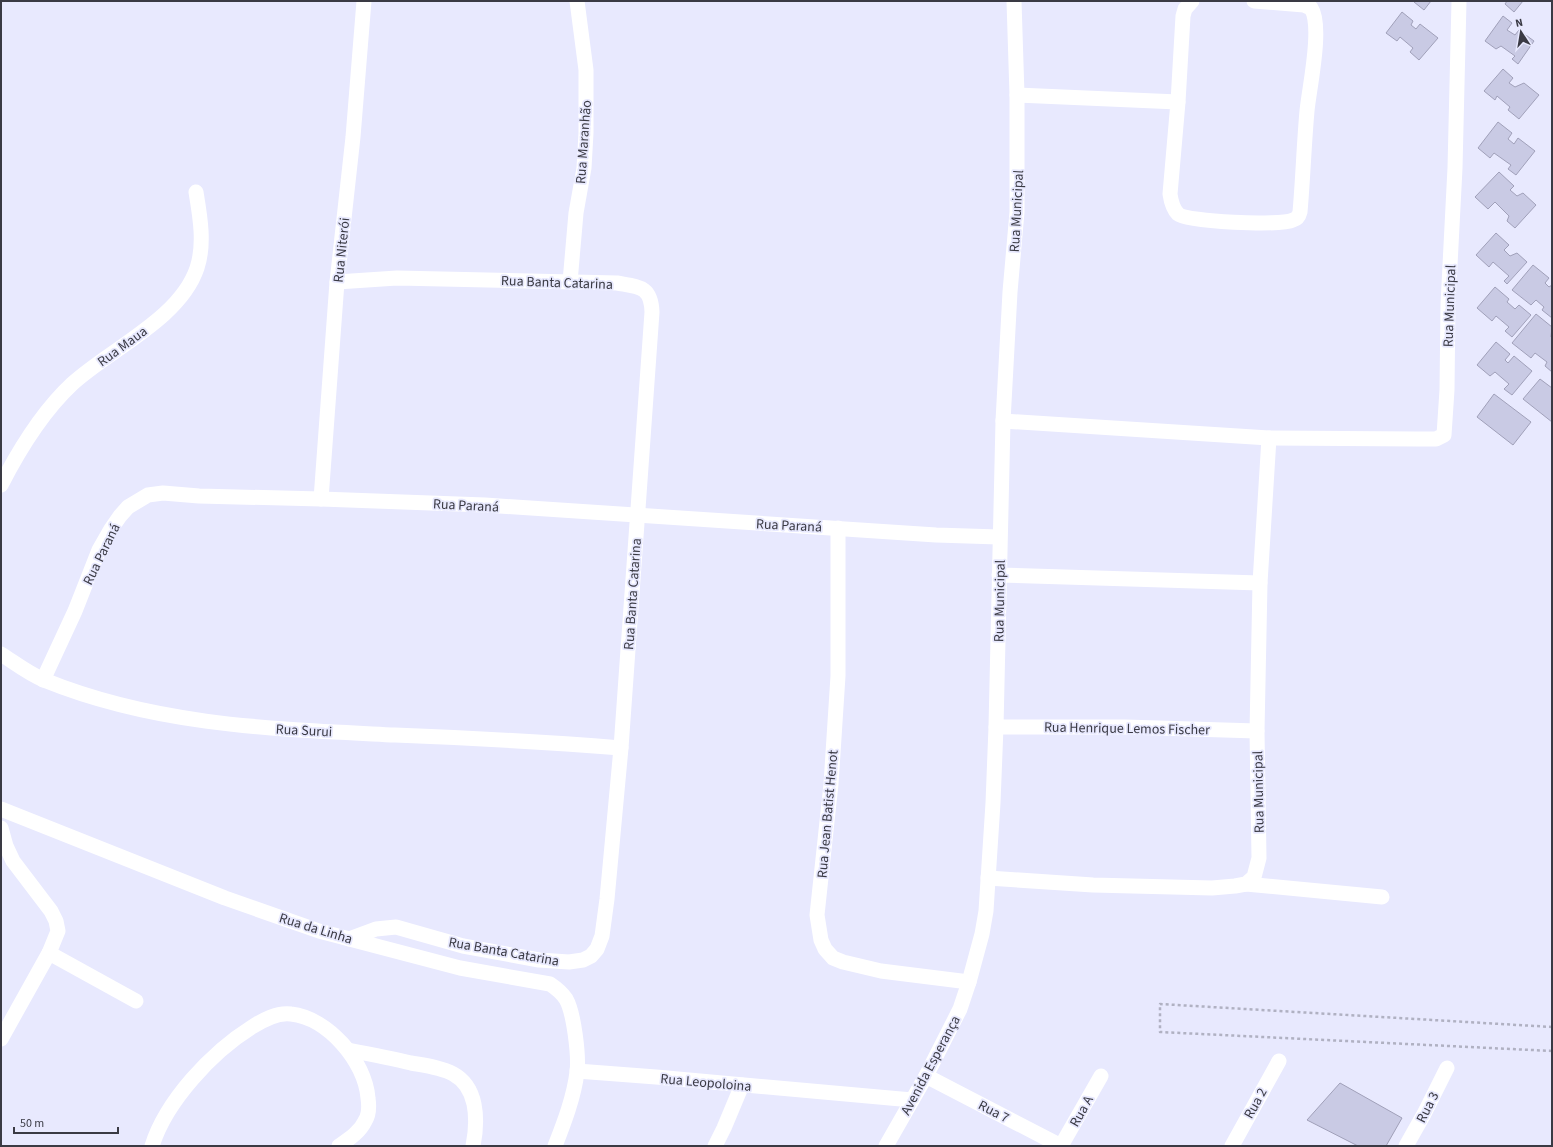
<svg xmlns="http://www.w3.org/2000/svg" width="1553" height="1147" font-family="'Source Sans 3',sans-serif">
  <rect width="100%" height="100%" fill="#e8e9fe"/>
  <g fill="#c9cae4" stroke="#a0a0b9">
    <path d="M1415,1H1431L1424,10L1414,2Z"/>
    <path d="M1507,1H1523L1514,12L1505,4Z"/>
    <path d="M1402,12L1413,21L1411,25L1416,29L1420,24L1438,38L1419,60L1410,52L1413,48L1400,37L1397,41L1386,33Z"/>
    <path d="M1503,16L1512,23L1507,30L1515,35L1519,30L1534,41L1518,64L1512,59L1515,56L1501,46L1496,49L1485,41Z"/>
    <path d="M1503,69L1513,78L1509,83L1515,87L1524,83L1539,95L1519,119L1508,110L1510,107L1497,96L1495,100L1484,91Z"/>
    <path d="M1498,122L1512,133L1508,139L1514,144L1518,138L1535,151L1516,175L1508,169L1511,165L1494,153L1490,158L1478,148Z"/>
    <path d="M1499,172L1514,186L1510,190L1517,196L1523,193L1536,205L1515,228L1507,221L1509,216L1495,202L1488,209L1475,197Z"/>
    <path d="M1496,233L1509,245L1504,250L1510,256L1517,253L1527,262L1507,284L1504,281L1509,276L1493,262L1489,267L1476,255Z"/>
    <path d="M1533,265L1549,278L1545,283L1549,287L1552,285V318L1542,310L1544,307L1536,300L1531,305L1512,290Z"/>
    <path d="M1495,287L1509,299L1507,302L1515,309L1519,305L1531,315L1512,337L1505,331L1509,327L1496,316L1492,321L1477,308Z"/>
    <path d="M1536,314L1552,327L1551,337L1552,338V372L1545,366L1547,362L1535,353L1531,358L1512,343Z"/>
    <path d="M1496,342L1510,354L1505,360L1508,363L1514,356L1532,371L1512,395L1504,389L1509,384L1495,372L1490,376L1477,365Z"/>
    <path d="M1540,379L1552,388V422L1523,399Z"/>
    <path d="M1494,394L1531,422L1513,445L1477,417Z"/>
    <path d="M1340,1083L1402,1118L1386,1146H1358L1307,1120Z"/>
  </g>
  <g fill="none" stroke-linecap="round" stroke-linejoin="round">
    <path stroke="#b0b1c2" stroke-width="2.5" stroke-dasharray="3 3" stroke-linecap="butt" d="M1552,1027L1160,1004V1032L1552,1051"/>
    <g stroke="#fff" stroke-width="15">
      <path d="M1017,95L1178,102L1170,194C1171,201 1173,209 1178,214C1187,222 1280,226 1293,220C1297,219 1299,216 1300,212C1303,178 1304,144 1307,111C1309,89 1323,26 1311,8L1304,5L1254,1"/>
      <path d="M1178,102L1183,16L1185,9L1192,1"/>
      <path d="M337,282L397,278L617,283C639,287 651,286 652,312L621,748L607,899L602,936L597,949L591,956L583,960L569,962L539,960L463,946L396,927L376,929L349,939"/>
      <path d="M570,282L576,213L584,168L586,133V70L577,1"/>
      <path d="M1003,421L1269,438L1417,439H1436L1444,435L1447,390L1448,304L1455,168L1459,1"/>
      <path d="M1,485C20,448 42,412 72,384C110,349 180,319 197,268C205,244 200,216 196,192"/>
      <path d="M321,499L337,282L353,137L364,1"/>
      <path d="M838,528V676L831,784L817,915L821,940L825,949L833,958L843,962L881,971L969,982"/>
      <path d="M999,575L1260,583"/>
      <path d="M1,654C15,663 29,674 44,680C157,726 275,729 395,735C471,738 546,742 621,748"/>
      <path d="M43,680L75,611L99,550L111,529L120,516L128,507L148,495L163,493L199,496L321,499L485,505L936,535L999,537"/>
      <path d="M996,727H1125L1257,731"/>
      <path d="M1,809L225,898L319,931L460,968L550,984C556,988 562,993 566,999C574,1013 579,1056 577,1072C574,1097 564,1123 555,1146"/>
      <path d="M1,828L6,846L13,861L51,911L56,921L58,931L49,953L1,1039"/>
      <path d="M988,878L1093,885L1212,888L1235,886L1246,884L1254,877L1259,858L1257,731L1260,583L1269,438"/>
      <path d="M1246,884L1382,897"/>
      <path d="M49,953L136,1001"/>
      <path d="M348,1050C369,1054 390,1058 411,1063C440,1068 467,1070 474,1104C477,1119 476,1131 473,1146"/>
      <path d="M577,1071L656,1077L912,1100"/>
      <path d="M926,1076L1061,1146"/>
      <path d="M152,1146C166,1101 212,1052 252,1027C263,1020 277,1012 291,1014C328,1018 365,1061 368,1098C369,1105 369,1115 365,1121C360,1132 349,1139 339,1146"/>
      <path d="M715,1146L724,1128L742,1085"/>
      <path d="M886,1146L926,1076L960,1009L969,982L982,934L986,911L993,803L996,727L1003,421L1010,292L1017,212V95L1014,1"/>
      <path d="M1061,1146L1101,1076"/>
      <path d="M1232,1146L1279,1061"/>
      <path d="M1406,1146L1424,1114L1447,1068"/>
    </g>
  </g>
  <g text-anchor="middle" stroke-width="3.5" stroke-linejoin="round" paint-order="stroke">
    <g font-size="14" fill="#3a3a44" stroke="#e8e9fe">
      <text transform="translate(583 142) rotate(-86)" y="5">Rua Maranhão</text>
      <text transform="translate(1016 211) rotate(-87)" y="5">Rua Municipal</text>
      <text transform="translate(341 250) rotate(-84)" y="5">Rua Niterói</text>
      <text transform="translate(557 282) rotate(2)" y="5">Rua Banta Catarina</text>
      <text transform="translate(1449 306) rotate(-88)" y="5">Rua Municipal</text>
      <text transform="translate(122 346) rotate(-36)" y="5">Rua Maua</text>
      <text transform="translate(466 505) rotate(3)" y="5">Rua Paraná</text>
      <text transform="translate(789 525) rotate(3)" y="5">Rua Paraná</text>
      <text transform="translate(101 554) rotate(-64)" y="5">Rua Paraná</text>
      <text transform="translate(632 594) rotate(-86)" y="5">Rua Banta Catarina</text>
      <text transform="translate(999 601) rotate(-89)" y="5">Rua Municipal</text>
      <text transform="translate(1127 728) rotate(1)" y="5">Rua Henrique Lemos Fischer</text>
      <text transform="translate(304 730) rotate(3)" y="5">Rua Surui</text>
      <text transform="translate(1258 792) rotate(-91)" y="5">Rua Municipal</text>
      <text transform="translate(827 814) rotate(-85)" y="5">Rua Jean Batist Henot</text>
      <text transform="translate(316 928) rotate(17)" y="5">Rua da Linha</text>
      <text transform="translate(504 951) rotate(10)" y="5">Rua Banta Catarina</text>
      <text transform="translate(930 1065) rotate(-62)" y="5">Avenida Esperança</text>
      <text transform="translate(706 1082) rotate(5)" y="5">Rua Leopoloina</text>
      <text transform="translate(1255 1103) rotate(-61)" y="5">Rua 2</text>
      <text transform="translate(1427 1107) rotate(-63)" y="5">Rua 3</text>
      <text transform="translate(994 1111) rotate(27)" y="5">Rua 7</text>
      <text transform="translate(1081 1111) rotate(-61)" y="5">Rua A</text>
    </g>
  </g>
  <rect width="1553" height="1147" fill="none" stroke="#3a3a44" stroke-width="4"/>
  <g transform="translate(1521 32) rotate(348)" stroke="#e8e9fe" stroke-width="3" paint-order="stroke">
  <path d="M0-3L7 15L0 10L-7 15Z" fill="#3a3a44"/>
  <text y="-6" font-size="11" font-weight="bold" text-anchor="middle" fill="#3a3a44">N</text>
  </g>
  <path d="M14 1127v6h104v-6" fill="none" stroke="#3a3a44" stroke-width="2"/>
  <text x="20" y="1127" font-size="12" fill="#3a3a44" stroke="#e8e9fe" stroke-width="3" paint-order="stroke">50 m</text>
</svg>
